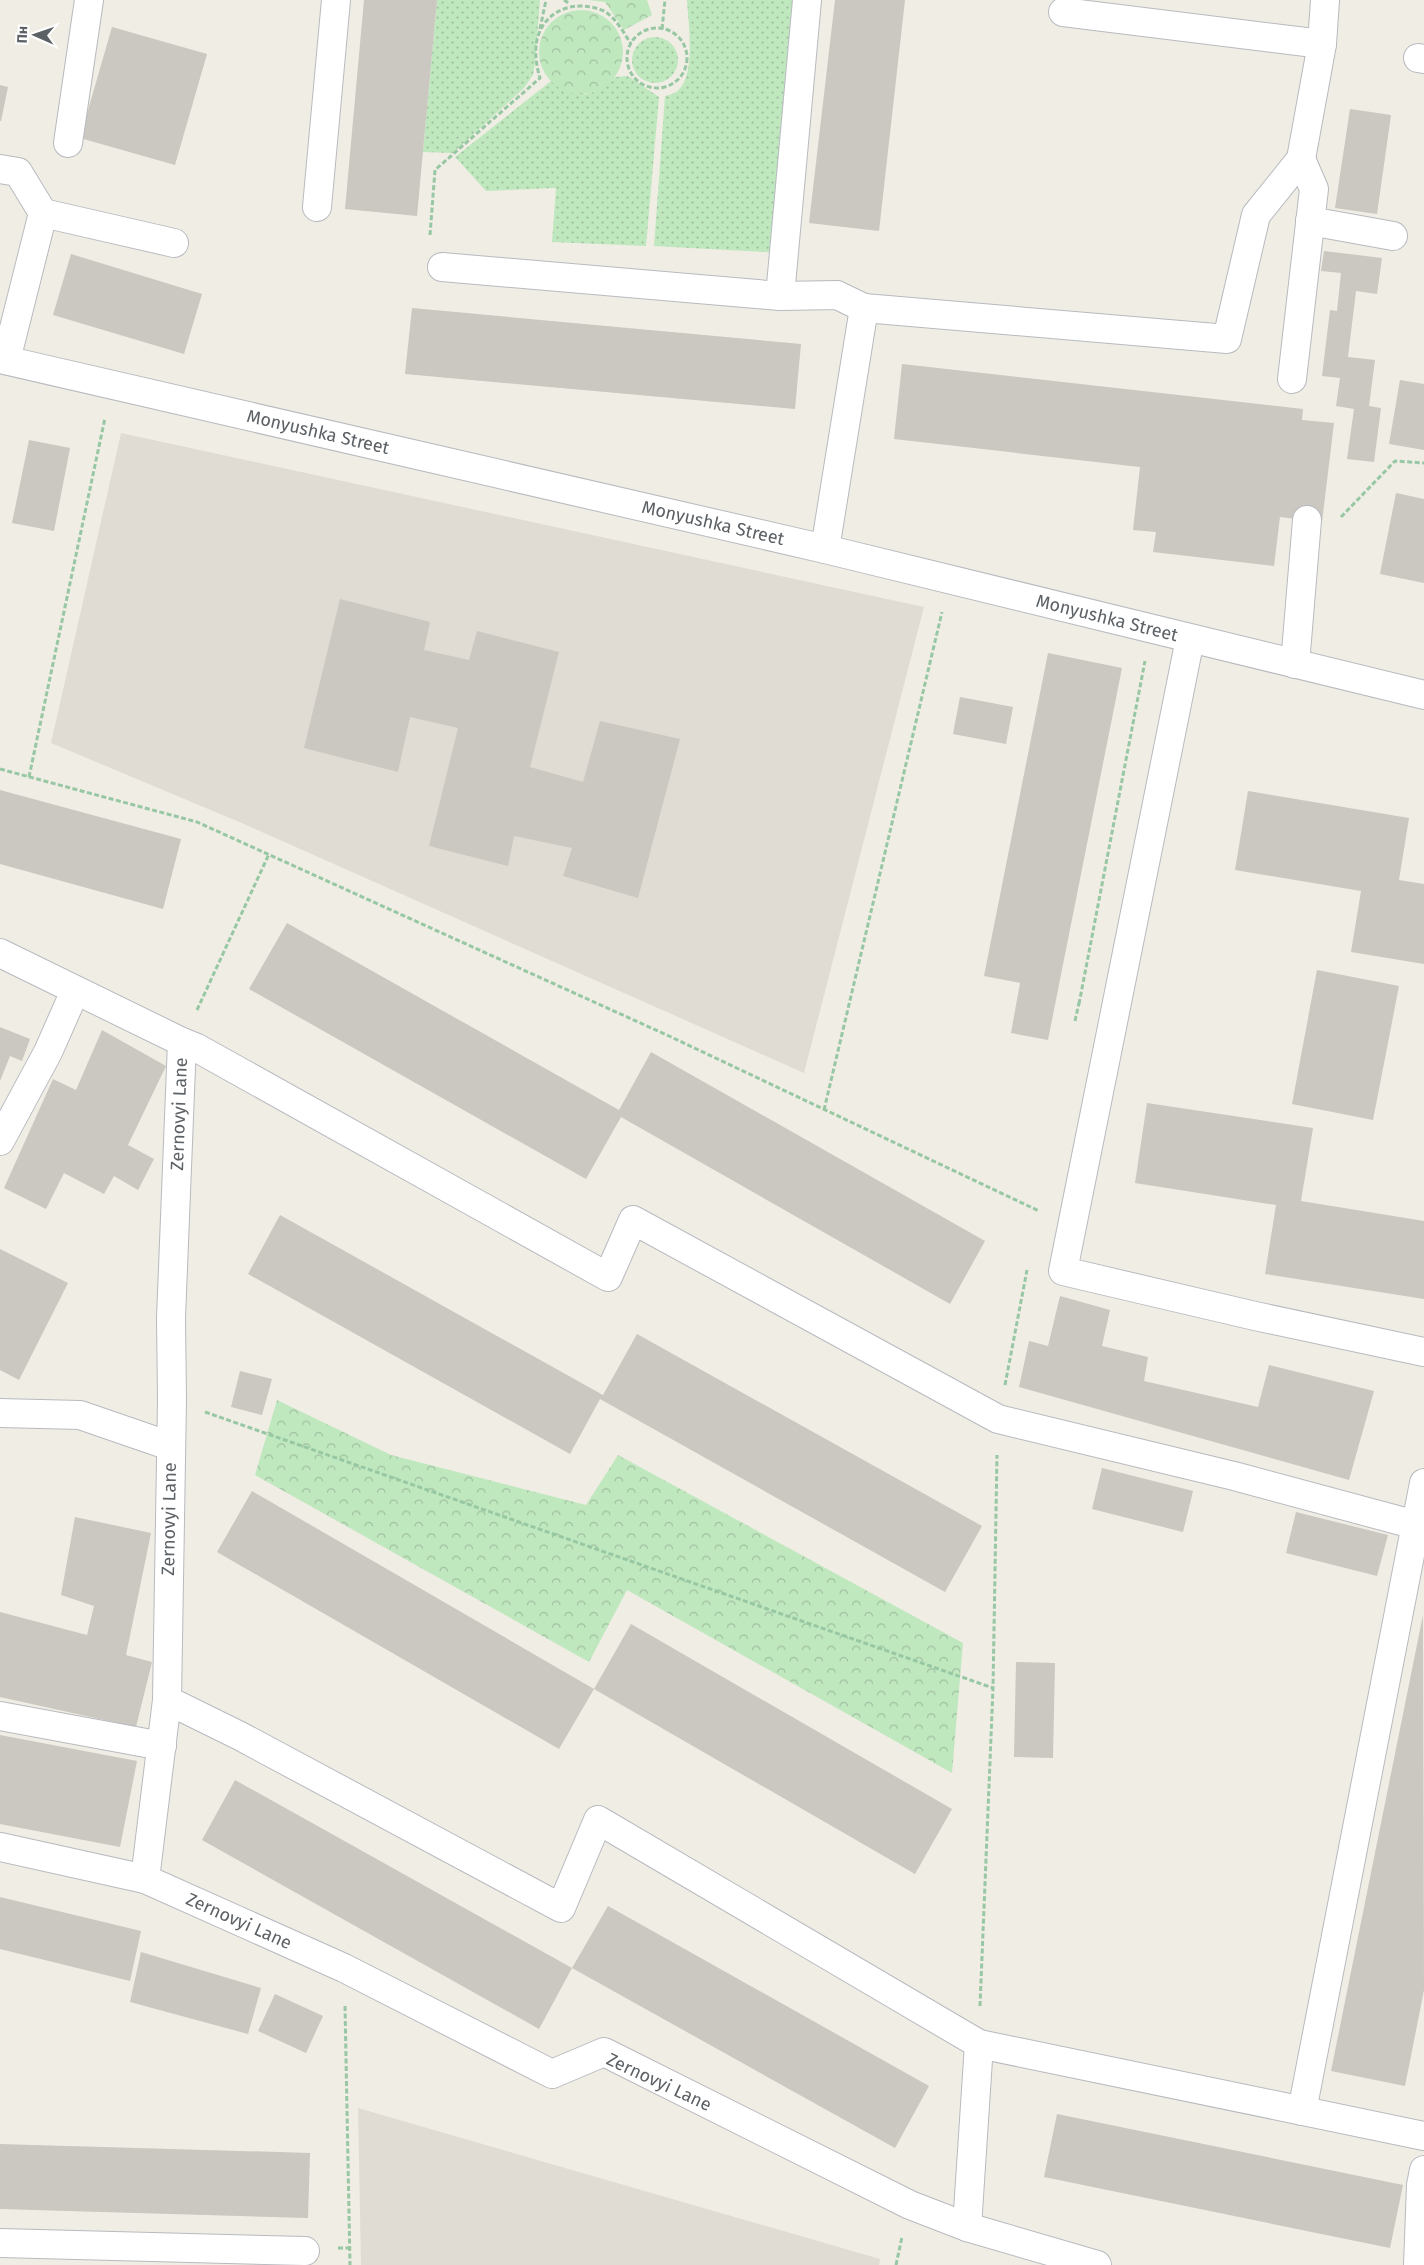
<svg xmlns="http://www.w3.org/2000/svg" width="1424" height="2265" font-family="'Fira Sans',sans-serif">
  <defs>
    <pattern id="grass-dots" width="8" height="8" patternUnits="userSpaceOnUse" patternTransform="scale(1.25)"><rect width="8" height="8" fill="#c0e8bf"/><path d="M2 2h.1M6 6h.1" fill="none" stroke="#9fbf9f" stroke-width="1.8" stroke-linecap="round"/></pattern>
    <pattern id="park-crowns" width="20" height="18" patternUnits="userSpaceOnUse" patternTransform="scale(1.25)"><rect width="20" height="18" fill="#c0e8bf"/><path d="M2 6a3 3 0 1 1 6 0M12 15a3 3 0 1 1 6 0" fill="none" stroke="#9fbf9f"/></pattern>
  </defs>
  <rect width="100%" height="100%" fill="#f0ede4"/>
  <g fill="#e0dcd3">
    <path d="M121,433L924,607L804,1073L244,824L51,743Z"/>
    <path d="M358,2108L880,2259L879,2265H361Z"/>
  </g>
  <g fill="url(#grass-dots)">
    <path d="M437,0H540L535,63L533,75L524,88L453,153L423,152Z"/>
    <path d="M687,0H807L784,253L654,246L665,96C668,95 673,94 676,92C697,78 688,22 687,0Z"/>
    <circle cx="655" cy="60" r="23"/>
    <path d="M628,76L659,97L646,246L552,242L556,188L486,191L455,157L551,81C577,99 592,99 615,77Z"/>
  </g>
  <g fill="url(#park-crowns)">
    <path d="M588,0H647L652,15L624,30L605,2Z"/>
    <circle cx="581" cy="52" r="42"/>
    <path d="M277,1400L391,1455L586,1505L618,1455L963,1643L952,1773L627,1590L589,1662L255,1475Z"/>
  </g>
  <g fill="#cbc7c1">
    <path d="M364,0H437L417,216L345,209Z"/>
    <path d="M835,0H905L879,231L809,223Z"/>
    <path d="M112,27L207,54L175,165L80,138Z"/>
    <path d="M0,85L8,87L1,121H0Z"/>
    <path d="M1350,109L1391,115L1377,214L1335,208Z"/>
    <path d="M1324,251L1382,258L1377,294L1356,291L1348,357L1375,360L1369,406L1381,408L1374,462L1347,459L1354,409L1336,406L1340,378L1322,376L1330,310L1337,311L1341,273L1321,271Z"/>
    <path d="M71,254L202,294L184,354L53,315Z"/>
    <path d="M412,308L801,344L795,409L405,374Z"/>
    <path d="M902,364L1303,409L1302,420L1334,423L1322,522L1280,517L1274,566L1153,552L1156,532L1133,530L1140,467L894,439Z"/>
    <path d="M1400,380L1424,384V450L1389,444Z"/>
    <path d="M29,440L70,448L54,531L12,523Z"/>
    <path d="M1396,493L1424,499V583L1380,574Z"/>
    <path d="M340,599L430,622L424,650L469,660L477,631L559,652L530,767L583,782L600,721L680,739L638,898L563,876L572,848L514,836L508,866L429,846L458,728L410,717L398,772L304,748Z"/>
    <path d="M1048,653L1122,668L1048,1040L1011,1033L1020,983L984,976Z"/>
    <path d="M960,697L1013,707L1006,744L953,734Z"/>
    <path d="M0,790L181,839L163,909L0,864Z"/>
    <path d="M1248,791L1409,818L1399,880L1424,884V964L1351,952L1361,891L1235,870Z"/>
    <path d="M287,923L619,1110L651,1052L985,1241L950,1304L621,1117L586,1179L249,989Z"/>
    <path d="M1317,970L1399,986L1373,1120L1292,1104Z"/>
    <path d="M0,1027L30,1039L22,1061L10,1056L0,1081Z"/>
    <path d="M102,1030L166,1066L128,1145L154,1159L138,1190L114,1176L104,1194L64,1173L46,1209L4,1188L53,1079L76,1090Z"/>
    <path d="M1147,1103L1313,1128L1301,1201L1424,1221V1299L1265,1274L1276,1205L1135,1183Z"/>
    <path d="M280,1215L603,1395L637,1334L982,1526L945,1592L600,1399L570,1454L248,1274Z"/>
    <path d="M0,1249L68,1283L19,1380L0,1370Z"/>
    <path d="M1060,1296L1110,1310L1102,1346L1148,1357L1144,1381L1258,1407L1269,1365L1374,1391L1349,1480L1019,1387L1029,1341L1048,1346Z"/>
    <path d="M240,1371L272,1379L262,1415L231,1407Z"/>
    <path d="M1102,1468L1193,1491L1183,1532L1092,1509Z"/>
    <path d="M252,1491L594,1689L559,1749L217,1552Z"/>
    <path d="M1296,1512L1388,1535L1377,1576L1286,1553Z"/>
    <path d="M75,1517L151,1533L126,1655L152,1662L136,1727L0,1697V1612L87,1635L94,1606L61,1595Z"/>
    <path d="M1423,1615L1424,1990L1405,2086L1331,2071Z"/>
    <path d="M631,1624L952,1809L915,1874L594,1689Z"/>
    <path d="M1016,1662L1055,1663L1053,1758L1014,1757Z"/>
    <path d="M0,1735L137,1761L120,1847L0,1824Z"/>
    <path d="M235,1780L572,1968L539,2029L202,1840Z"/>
    <path d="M0,1897L141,1931L130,1981L0,1949Z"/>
    <path d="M608,1906L929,2086L895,2148L572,1968Z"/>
    <path d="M141,1952L261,1988L248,2034L130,2002Z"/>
    <path d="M275,1994L323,2016L306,2053L258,2031Z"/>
    <path d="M1057,2114L1403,2185L1390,2248L1044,2177Z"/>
    <path d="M0,2144L310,2153L308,2218L0,2209Z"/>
  </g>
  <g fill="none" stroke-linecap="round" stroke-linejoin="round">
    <g stroke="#b7babf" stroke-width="30">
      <g id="minor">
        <path d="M1063,12L1322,44"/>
        <path d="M1418,58L1424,59"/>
        <path d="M68,143L89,0"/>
        <path d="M0,169L18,172L43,213"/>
        <path d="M317,207L336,0"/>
        <path d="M1310,221L1393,236"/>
        <path d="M442,267L780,296L837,295L864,308L825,549"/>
        <path d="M780,296L807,0"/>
        <path d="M864,308L1227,339L1256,215L1301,159L1322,44L1325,0"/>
        <path d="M0,359L825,549L1424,695"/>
        <path d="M6,360L43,213L174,243"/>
        <path d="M1292,379L1314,189L1301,159"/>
        <path d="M1190,639L1063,1271L1255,1316L1424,1352"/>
        <path d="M1295,664L1307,520"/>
        <path d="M0,953L182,1042L197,1048L608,1277L633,1220L998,1419L1234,1476L1416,1525"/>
        <path d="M0,1141L48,1052L75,991"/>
        <path d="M0,1413L80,1415L170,1446"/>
        <path d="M167,1700L240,1736L561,1908L598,1820L979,2044L967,2227"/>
        <path d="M0,1716L162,1746"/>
        <path d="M0,1847L145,1879L344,1968L552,2074L604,2052L910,2205L967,2227L1097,2265"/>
        <path d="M145,1879L167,1700L172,1400L171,1318L182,1042"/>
        <path d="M979,2044L1424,2136"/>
        <path d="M1302,2111L1424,1483"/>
        <path d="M0,2243L305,2251"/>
        <path d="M1418,2265L1421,2185L1424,2170"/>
      </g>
    </g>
    <g stroke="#97c7a3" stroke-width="3" stroke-dasharray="5 2.5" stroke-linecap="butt">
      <path d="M564,0L570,4"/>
      <circle cx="657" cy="58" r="30"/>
      <path d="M540,29L546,0"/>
      <path d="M662,29L665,0"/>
      <path d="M430,235L435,170L540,78C536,65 534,49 538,36C548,7 578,0 604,11C616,18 624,33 631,44"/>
      <path d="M1341,517L1395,461L1424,463"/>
      <path d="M0,769L197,822L669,1036L1039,1211"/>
      <path d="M29,777L105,418"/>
      <path d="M1079,1004L1145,661"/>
      <path d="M197,1010L269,854"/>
      <path d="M1075,1021L1079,1003"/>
      <path d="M824,1110L942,612"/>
      <path d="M1005,1385L1027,1270"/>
      <path d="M205,1412L993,1688"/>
      <path d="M345,2006L350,2265"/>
      <path d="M980,2006L993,1688L997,1455"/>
      <path d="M338,2248H350"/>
      <path d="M896,2265L902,2237"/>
    </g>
    <use href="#minor" stroke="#fff" stroke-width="28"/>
  </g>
  <g text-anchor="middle" stroke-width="4" stroke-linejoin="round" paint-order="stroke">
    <g font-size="18" fill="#5c6166" stroke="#fff">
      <text transform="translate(318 432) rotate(13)" y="6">Monyushka Street</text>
      <text transform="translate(713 523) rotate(13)" y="6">Monyushka Street</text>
      <text transform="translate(1107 618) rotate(14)" y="6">Monyushka Street</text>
      <text transform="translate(179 1114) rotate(-88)" y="6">Zernovyi Lane</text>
      <text transform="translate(169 1519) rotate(-89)" y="6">Zernovyi Lane</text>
      <text transform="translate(239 1921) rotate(24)" y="6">Zernovyi Lane</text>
      <text transform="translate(659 2082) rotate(25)" y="6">Zernovyi Lane</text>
    </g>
  </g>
  <g transform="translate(35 35) rotate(272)" stroke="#ffffff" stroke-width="4" paint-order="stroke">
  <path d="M0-4L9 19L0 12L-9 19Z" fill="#5c6166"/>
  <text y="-8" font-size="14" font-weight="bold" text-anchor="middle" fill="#5c6166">Пн</text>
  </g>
</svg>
